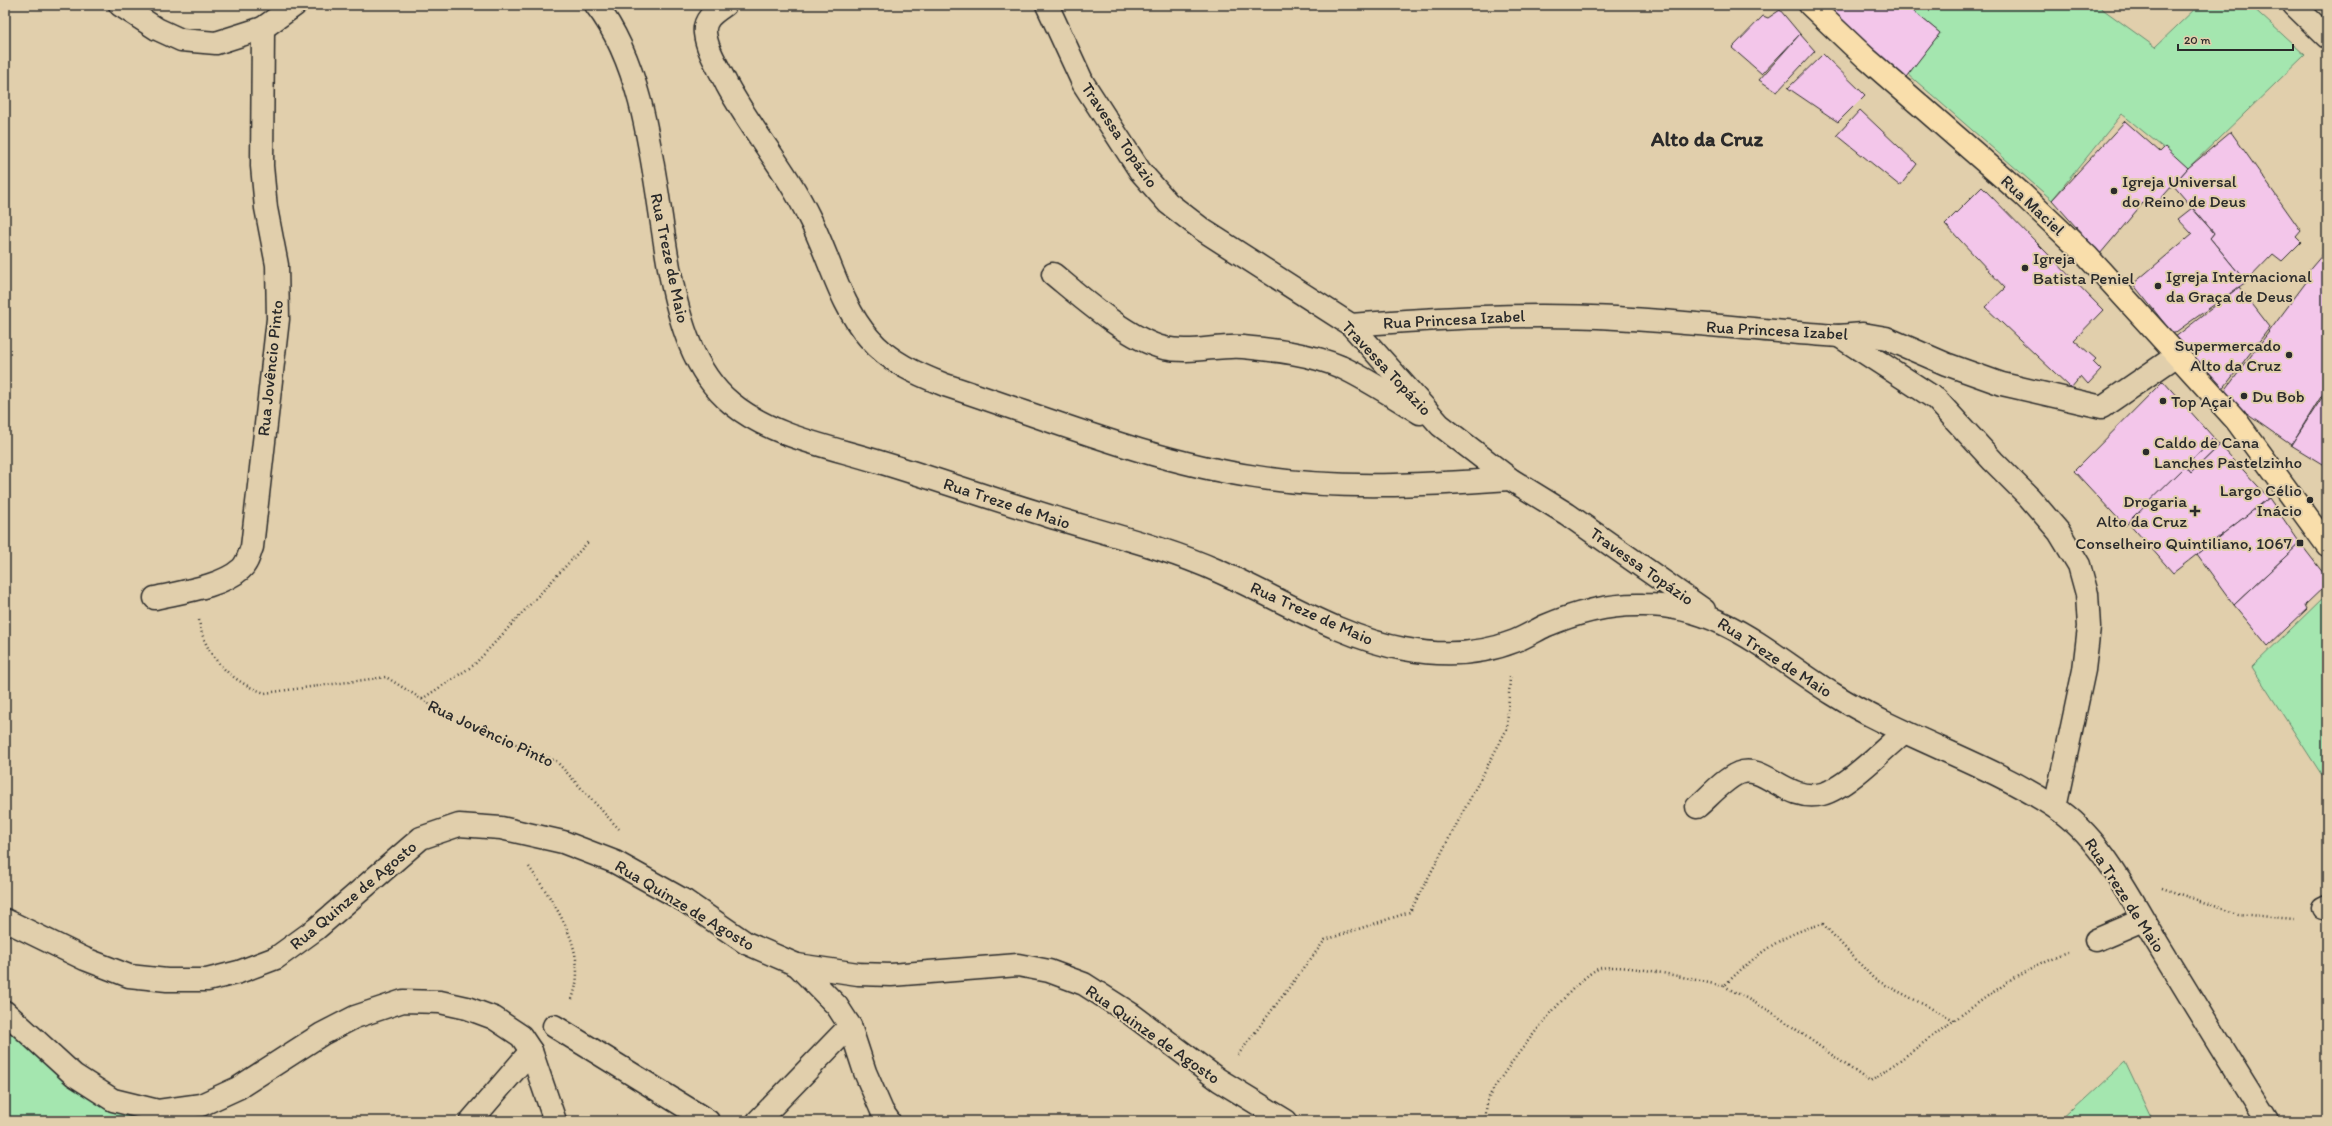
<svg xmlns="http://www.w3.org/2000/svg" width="2332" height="1126" font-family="Itim,sans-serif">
  <rect width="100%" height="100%" fill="#e1cfac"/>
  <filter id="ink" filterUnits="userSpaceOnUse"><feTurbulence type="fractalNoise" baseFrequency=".025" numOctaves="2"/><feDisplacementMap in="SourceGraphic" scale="8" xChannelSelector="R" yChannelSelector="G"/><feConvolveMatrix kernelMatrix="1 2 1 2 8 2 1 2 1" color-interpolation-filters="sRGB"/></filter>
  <g filter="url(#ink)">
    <g fill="#a4e6af" stroke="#68886d">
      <path d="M1906,5H2097L2155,47L2199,5H2250L2305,55L2188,168L2122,114L2052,200L1908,74L1940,33Z"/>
      <path d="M2327,594V783L2252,667Z"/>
      <path d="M5,1030L148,1121H5Z"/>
      <path d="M2125,1062L2153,1121H2061Z"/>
    </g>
    <g fill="#f3c6ea" stroke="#2b2b2b">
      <path d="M1824,5H1906L1940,33L1903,81Z"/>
      <path d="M1780,10L1800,34L1762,74L1732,48L1763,16L1768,18Z"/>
      <path d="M1800,34L1815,51L1777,92L1759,80Z"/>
      <path d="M1823,54L1865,95L1838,122L1788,88Z"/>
      <path d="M1860,110L1917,164L1900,186L1837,135Z"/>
      <path d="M2125,121L2160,152L2165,147L2188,168L2157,203L2148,197L2100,254L2052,200Z"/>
      <path d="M2231,132L2301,231L2296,237L2301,242L2282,261L2273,254L2246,282L2210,238L2214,233L2173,185L2188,168Z"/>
      <path d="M1982,187L2103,310L2074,340L2096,359L2093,362L2101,370L2088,384L2081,376L2071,388L1985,307L2005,288L1945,224Z"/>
      <path d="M2192,208L2214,233L2210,238L2246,282L2173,334L2133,284L2192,234L2178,219Z"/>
      <path d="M2323,254L2327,257V387L2291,445L2221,396L2310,277L2306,274Z"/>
      <path d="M2239,287L2270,327L2219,394L2174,338Z"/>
      <path d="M2163,381L2214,438L2125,526L2074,471Z"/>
      <path d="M2327,390V467L2291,445Z"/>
      <path d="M2214,438L2220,445L2191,473L2185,466Z"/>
      <path d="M2220,445L2269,498L2173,573L2128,522L2185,466L2191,473Z"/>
      <path d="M2269,498L2300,543L2234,605L2197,554Z"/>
      <path d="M2300,543L2327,578V584L2305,605L2307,609L2268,646L2234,605Z"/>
    </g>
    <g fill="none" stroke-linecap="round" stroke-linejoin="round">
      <g stroke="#2b2b2b" stroke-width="25">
        <g id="minor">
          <path d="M120,5L157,29L181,40L216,43L263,28L295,5"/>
          <path d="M596,5C650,74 654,189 670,273C679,319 693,372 731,403C771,436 827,446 876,461C930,477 983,496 1036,512C1095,531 1163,546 1218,571C1277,597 1341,638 1404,649C1441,656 1480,655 1515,641C1525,637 1535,631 1545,626C1575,613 1610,604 1643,605C1723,605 1770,655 1833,694C1903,738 1984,761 2053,806C2103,838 2131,900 2161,949C2196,1006 2231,1064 2267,1121"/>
          <path d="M725,5C715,12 703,19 705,33C707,51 719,68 727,85C752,131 787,171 810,219C830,258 840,305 869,338C889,362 917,374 945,385C1047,418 1149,461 1256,477C1340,490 1425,485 1510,479"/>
          <path d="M1047,5L1083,83L1140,171L1168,203L1203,230L1351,325L1440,425L1510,479L1567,514L1704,610"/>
          <path d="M2294,5L2327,37"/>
          <path d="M1053,274C1081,297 1128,339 1164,348C1190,354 1217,345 1243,347C1275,350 1311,354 1341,367C1369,380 1394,397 1420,413"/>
          <path d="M1351,325C1439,318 1528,313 1616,318C1691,322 1765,331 1839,336L1863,334L1886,338L1946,364L2002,384L2102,407L2176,356"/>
          <path d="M1839,336L1936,399L1993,461L2029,497L2059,532L2079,565L2087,594L2089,627L2084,670L2055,807"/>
          <path d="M155,598C180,592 221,587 241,569C247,564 249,555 252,547L278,319L277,265L266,208L262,166L263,28"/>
          <path d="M1697,807C1709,797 1724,779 1739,773C1764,763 1787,803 1822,794C1846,788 1884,749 1904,732"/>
          <path d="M2323,908L2327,906"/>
          <path d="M5,920L85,959L129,976L167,980H207L239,972L276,958L316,929L421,838L459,825L501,828L563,842L615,862L685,901L746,943L797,965L858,974L891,975L1018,965L1049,971L1084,984L1131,1014L1219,1080L1286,1121"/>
          <path d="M2096,940L2143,920"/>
          <path d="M797,965L837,1006L850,1026L865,1072L882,1111L889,1121"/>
          <path d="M5,1012L74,1075L113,1100L158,1111L201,1105L238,1088L322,1034L355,1017L403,1001L440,1002L467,1008L494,1018L521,1036L531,1051L555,1121"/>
          <path d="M554,1026L708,1121"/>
          <path d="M471,1121L531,1051"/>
          <path d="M758,1121L850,1026"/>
        </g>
      </g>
      <g stroke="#2b2b2b" stroke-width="25">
        <path id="major" d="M1810,5L1866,58L2023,195L2087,256L2236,420L2327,545"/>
      </g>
      <g stroke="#2b2b2b" stroke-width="2.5" stroke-dasharray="1 3" stroke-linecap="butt">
        <path d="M199,620C204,656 231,682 265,693L386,677L449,716L556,761L619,829"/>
        <path d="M422,699L474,665L589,541"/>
        <path d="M529,867C555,904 590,952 572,999"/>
        <path d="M2162,888L2238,914L2294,919"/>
        <path d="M1724,986L1770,1011L1870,1082C1899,1061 1927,1040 1956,1019C1992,993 2025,967 2068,952"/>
        <path d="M1238,1055L1325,940L1410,912L1507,729L1510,677"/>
        <path d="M1485,1121C1486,1114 1486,1104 1489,1097C1501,1073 1578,972 1601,968C1631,963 1692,980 1724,986C1753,957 1782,933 1823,924L1874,979L1954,1020"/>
      </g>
      <use href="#minor" stroke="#e1cfac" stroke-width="22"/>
      <use href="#major" stroke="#f9deab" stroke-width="22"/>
    </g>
  </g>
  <g fill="#2b2b2b" stroke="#e1cfac" stroke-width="1.5">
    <circle cx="2114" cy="191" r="4"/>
    <circle cx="2025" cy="268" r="4"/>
    <circle cx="2158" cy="286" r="4"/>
    <circle cx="2289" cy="355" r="4"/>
    <circle cx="2244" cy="396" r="4"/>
    <circle cx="2163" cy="401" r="4"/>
    <circle cx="2146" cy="452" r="4"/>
    <circle cx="2310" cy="500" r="4"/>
    <path d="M2193 505h4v4h4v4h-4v4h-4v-4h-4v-4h4z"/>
    <rect x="2296" y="539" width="8" height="8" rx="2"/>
  </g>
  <g text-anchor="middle" stroke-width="4" stroke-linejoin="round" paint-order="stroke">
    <g font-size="17" fill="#2b2b2b" stroke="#e1cfac">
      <text transform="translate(1120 135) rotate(56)" y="6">Travessa Topázio</text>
      <text transform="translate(2033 205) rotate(43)" y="6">Rua Maciel</text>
      <text transform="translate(670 258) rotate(78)" y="6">Rua Treze de Maio</text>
      <text transform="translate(1454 319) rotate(-3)" y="6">Rua Princesa Izabel</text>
      <text transform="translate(1777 330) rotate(3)" y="6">Rua Princesa Izabel</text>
      <text transform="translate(270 368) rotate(-84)" y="6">Rua Jovêncio Pinto</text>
      <text transform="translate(1387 368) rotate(47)" y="6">Travessa Topázio</text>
      <text transform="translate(1007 503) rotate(18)" y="6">Rua Treze de Maio</text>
      <text transform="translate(1642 566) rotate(35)" y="6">Travessa Topázio</text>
      <text transform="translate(1312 613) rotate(24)" y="6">Rua Treze de Maio</text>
      <text transform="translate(1775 657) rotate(33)" y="6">Rua Treze de Maio</text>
      <text transform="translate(491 733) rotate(25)" y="6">Rua Jovêncio Pinto</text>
      <text transform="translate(353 895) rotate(-40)" y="6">Rua Quinze de Agosto</text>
      <text transform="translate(2125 895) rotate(57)" y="6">Rua Treze de Maio</text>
      <text transform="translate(685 905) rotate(31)" y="6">Rua Quinze de Agosto</text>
      <text transform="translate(1153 1034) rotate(35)" y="6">Rua Quinze de Agosto</text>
    </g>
    <g font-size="17" fill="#2b2b2b" stroke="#e1cfac" text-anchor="start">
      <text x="2122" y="187">Igreja Universal<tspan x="2122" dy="20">do Reino de Deus</tspan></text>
      <text x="2033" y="264">Igreja<tspan x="2033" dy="20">Batista Peniel</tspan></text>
      <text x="2166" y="282">Igreja Internacional<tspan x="2166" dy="20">da Graça de Deus</tspan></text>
      <text x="2281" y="351" text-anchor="end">Supermercado<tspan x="2281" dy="20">Alto da Cruz</tspan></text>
      <text x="2252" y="402">Du Bob</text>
      <text x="2171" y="407">Top Açaí</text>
      <text x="2154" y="448">Caldo de Cana<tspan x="2154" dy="20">Lanches Pastelzinho</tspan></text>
      <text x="2302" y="496" text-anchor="end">Largo Célio<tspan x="2302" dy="20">Inácio</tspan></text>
      <text x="2187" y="507" text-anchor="end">Drogaria<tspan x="2187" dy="20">Alto da Cruz</tspan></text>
      <text x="2292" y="549" text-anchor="end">Conselheiro Quintiliano, 1067</text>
    </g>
    <g font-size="21" font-weight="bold" fill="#2b2b2b" stroke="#e1cfac">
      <text x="1707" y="146">Alto da Cruz</text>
    </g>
  </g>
  <rect width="2332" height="1126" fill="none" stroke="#e1cfac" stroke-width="20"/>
  <rect x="10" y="10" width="2312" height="1106" fill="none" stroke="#2b2b2b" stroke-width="1.5" filter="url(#ink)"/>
  <path d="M2178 44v6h115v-6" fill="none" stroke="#2b2b2b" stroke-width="2"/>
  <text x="2184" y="44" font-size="12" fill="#2b2b2b" stroke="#e1cfac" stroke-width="3" paint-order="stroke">20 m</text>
</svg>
